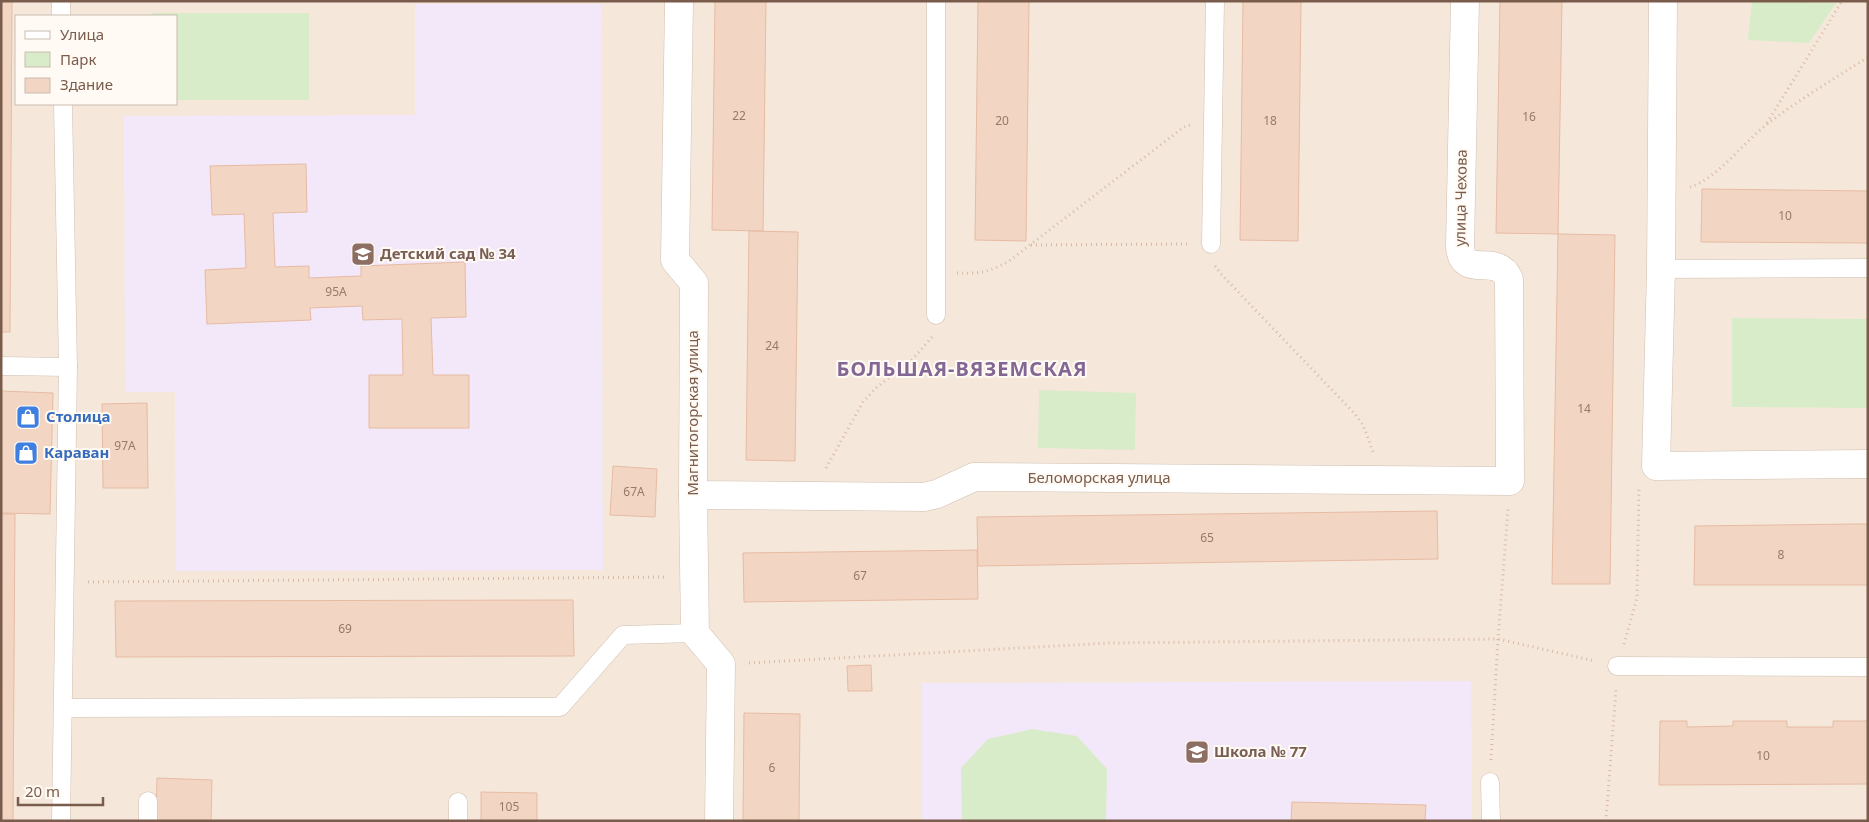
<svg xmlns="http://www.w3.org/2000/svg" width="1869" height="822" font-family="'Noto Sans',sans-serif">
  <rect width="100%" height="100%" fill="#fdf6ec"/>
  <path fill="#f5e8da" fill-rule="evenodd" d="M1,1H1868V821H1ZM16,16H176V104H16Z"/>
  <g fill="#f3e8fa">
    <path d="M415,4H601L603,570L176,571L175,392H125L124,116L415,115Z"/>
    <path d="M1471,681L1472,821H922V683Z"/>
  </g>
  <g fill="#d8ecc9">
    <path d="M1752,1H1757L1836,3L1809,43L1748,40Z"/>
    <path d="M152,13H309V100H176V16H152Z"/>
    <path d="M1732,318L1868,319V408L1732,407Z"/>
    <path d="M1039,390L1136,393L1135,450L1038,448Z"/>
    <path d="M1032,729L1077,736L1107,769L1106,821H962L961,768L988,739Z"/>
  </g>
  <g fill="#f3d5c3" stroke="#e6bba3">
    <path d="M1,1H12L10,332H1Z"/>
    <path d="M715,1H766L763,231L712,230Z"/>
    <path d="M978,1H1029L1026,241L975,240Z"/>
    <path d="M1243,1H1301L1298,241L1240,240Z"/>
    <path d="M1500,1H1562L1558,234L1496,233Z"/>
    <path d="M306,164L307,212L273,213L275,267L309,266V278L361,276V266L465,262L466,317L431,318L433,375H469V428H369V375H403L402,319L363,320L362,306L310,308L311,320L207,324L205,270L246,268L244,214L212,215L210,166Z"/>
    <path d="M1702,189L1868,191V243L1701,242Z"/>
    <path d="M749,231L798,232L795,461L746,460Z"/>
    <path d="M1558,234L1615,235L1610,584H1552Z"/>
    <path d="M1,391L53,393L50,514L1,513Z"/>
    <path d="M147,403L148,488H103L102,404Z"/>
    <path d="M613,466L657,469L655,517L610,515Z"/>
    <path d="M1437,511L1438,559L978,566L977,517Z"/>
    <path d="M1,514H15L13,821H1Z"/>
    <path d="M1855,524H1868V585H1694L1695,526Z"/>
    <path d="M977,550L978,599L744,602L743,553Z"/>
    <path d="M573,600L574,656L116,657L115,601Z"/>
    <path d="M871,665L872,691H848L847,666Z"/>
    <path d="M744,713L800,714L799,821H743Z"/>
    <path d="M1660,721H1687V727L1733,726V721H1787V727H1833V721H1868V784L1659,785Z"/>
    <path d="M157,778L212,780L211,821H156Z"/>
    <path d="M481,792L537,793V821H481Z"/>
    <path d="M1292,802L1426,805L1425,821H1291Z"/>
  </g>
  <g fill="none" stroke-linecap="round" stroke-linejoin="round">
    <g stroke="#d1beb0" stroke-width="19">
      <g id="lane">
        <path d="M61,1V16"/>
        <path d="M936,1V315"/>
        <path d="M1211,244L1215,1"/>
        <path d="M1661,269L1868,268"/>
        <path d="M1,366L68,367"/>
        <path d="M1617,666L1868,667"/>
        <path d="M63,708L560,707L623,635L695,633"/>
        <path d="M1490,782L1491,821"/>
        <path d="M61,821L68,367L63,104"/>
        <path d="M148,821V801"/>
        <path d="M458,821V802"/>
      </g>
    </g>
    <g stroke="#d1beb0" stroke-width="29">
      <g id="street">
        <path d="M679,1L675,260L694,283L693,495L695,633L721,664L719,821"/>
        <path d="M1663,1L1661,269L1656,466L1868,464"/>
        <path d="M693,495L924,497L937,494L974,477L1510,481L1509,279C1497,251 1463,281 1460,247L1465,1"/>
      </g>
    </g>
    <g stroke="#d9b8a5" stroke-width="3" stroke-dasharray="1 4" stroke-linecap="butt">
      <path d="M1767,123L1842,1"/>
      <path d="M1690,187C1718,178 1742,144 1766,125C1798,100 1834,79 1868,57"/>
      <path d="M1031,245L1188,244"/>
      <path d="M1215,266L1221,274L1355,414L1363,425L1373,452"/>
      <path d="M957,273C979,274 990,272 1009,261L1184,127L1190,125"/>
      <path d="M826,468L863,402L877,387L911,361L932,337"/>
      <path d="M88,582L666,577"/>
      <path d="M1624,644L1637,598L1639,487"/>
      <path d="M749,663L1109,643L1498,639L1595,661"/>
      <path d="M1491,760L1498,639L1508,509"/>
      <path d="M1606,821L1616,689"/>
    </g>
    <use href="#lane" stroke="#fff" stroke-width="18"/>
    <use href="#street" stroke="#fff" stroke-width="28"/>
  </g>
  <defs>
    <g id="school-square" transform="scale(1.25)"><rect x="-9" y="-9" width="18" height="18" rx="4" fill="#8d6e63" stroke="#fffaf3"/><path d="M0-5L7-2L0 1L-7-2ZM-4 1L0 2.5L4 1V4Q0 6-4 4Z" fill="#fff"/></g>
    <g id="shop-square" transform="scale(1.25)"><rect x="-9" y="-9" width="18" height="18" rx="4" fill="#3f7fe0" stroke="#fffaf3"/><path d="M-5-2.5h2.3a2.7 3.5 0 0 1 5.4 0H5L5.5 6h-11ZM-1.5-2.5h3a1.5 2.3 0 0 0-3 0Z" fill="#fff"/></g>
  </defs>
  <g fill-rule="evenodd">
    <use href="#school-square" x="363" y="254"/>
    <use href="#shop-square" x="28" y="417"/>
    <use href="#shop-square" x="26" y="453"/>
    <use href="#school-square" x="1197" y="752"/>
  </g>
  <g text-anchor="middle" stroke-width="4" stroke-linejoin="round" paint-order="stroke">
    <g font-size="12" fill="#987a6a">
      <text x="739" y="120">22</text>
      <text x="1529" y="121">16</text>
      <text x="1002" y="125">20</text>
      <text x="1270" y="125">18</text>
      <text x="1785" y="220">10</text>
      <text x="336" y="296">95А</text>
      <text x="772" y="350">24</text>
      <text x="1584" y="413">14</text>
      <text x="125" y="450">97А</text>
      <text x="634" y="496">67А</text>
      <text x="1207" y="542">65</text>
      <text x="1781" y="559">8</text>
      <text x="860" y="580">67</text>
      <text x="345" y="633">69</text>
      <text x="1763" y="760">10</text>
      <text x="772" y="772">6</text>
      <text x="509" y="811">105</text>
    </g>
    <g font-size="15" fill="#7a5c4d" stroke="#fffaf3">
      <text transform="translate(1461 198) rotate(-89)" y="5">улица Чехова</text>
      <text transform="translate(693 413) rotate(-90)" y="5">Магнитогорская улица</text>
      <text x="1099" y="483">Беломорская улица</text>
    </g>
    <g font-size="15" font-weight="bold" fill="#785e54" stroke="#fffaf3" text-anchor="start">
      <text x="380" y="259">Детский сад № 34</text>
      <text x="1214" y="757">Школа № 77</text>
    </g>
    <g font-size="15" font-weight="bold" fill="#366cbe" stroke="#fffaf3" text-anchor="start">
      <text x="46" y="422">Столица</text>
      <text x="44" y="458">Караван</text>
    </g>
    <g font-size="20" font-weight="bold" letter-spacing="1" fill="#846695" stroke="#fffaf3">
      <text x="962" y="376">БОЛЬШАЯ-ВЯЗЕМСКАЯ</text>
    </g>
  </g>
  <rect width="1869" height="822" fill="none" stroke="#7a5c4d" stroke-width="5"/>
  <rect x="15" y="15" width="162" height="90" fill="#fffaf3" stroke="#cabbb1"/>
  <rect x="25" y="31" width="25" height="8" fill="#ffffff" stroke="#cabbb1"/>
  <text x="60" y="40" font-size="15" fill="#7a5c4d">Улица</text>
  <rect x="25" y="52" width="25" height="15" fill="#d8ecc9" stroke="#cabbb1"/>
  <text x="60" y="65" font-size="15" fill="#7a5c4d">Парк</text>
  <rect x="25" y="78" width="25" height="15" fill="#f3d5c3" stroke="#cabbb1"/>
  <text x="60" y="90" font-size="15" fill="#7a5c4d">Здание</text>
  <path d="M18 797v8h85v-8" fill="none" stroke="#7a5c4d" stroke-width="2.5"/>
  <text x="25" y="797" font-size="15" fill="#7a5c4d" stroke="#fffaf3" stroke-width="4" paint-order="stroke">20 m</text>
</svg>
